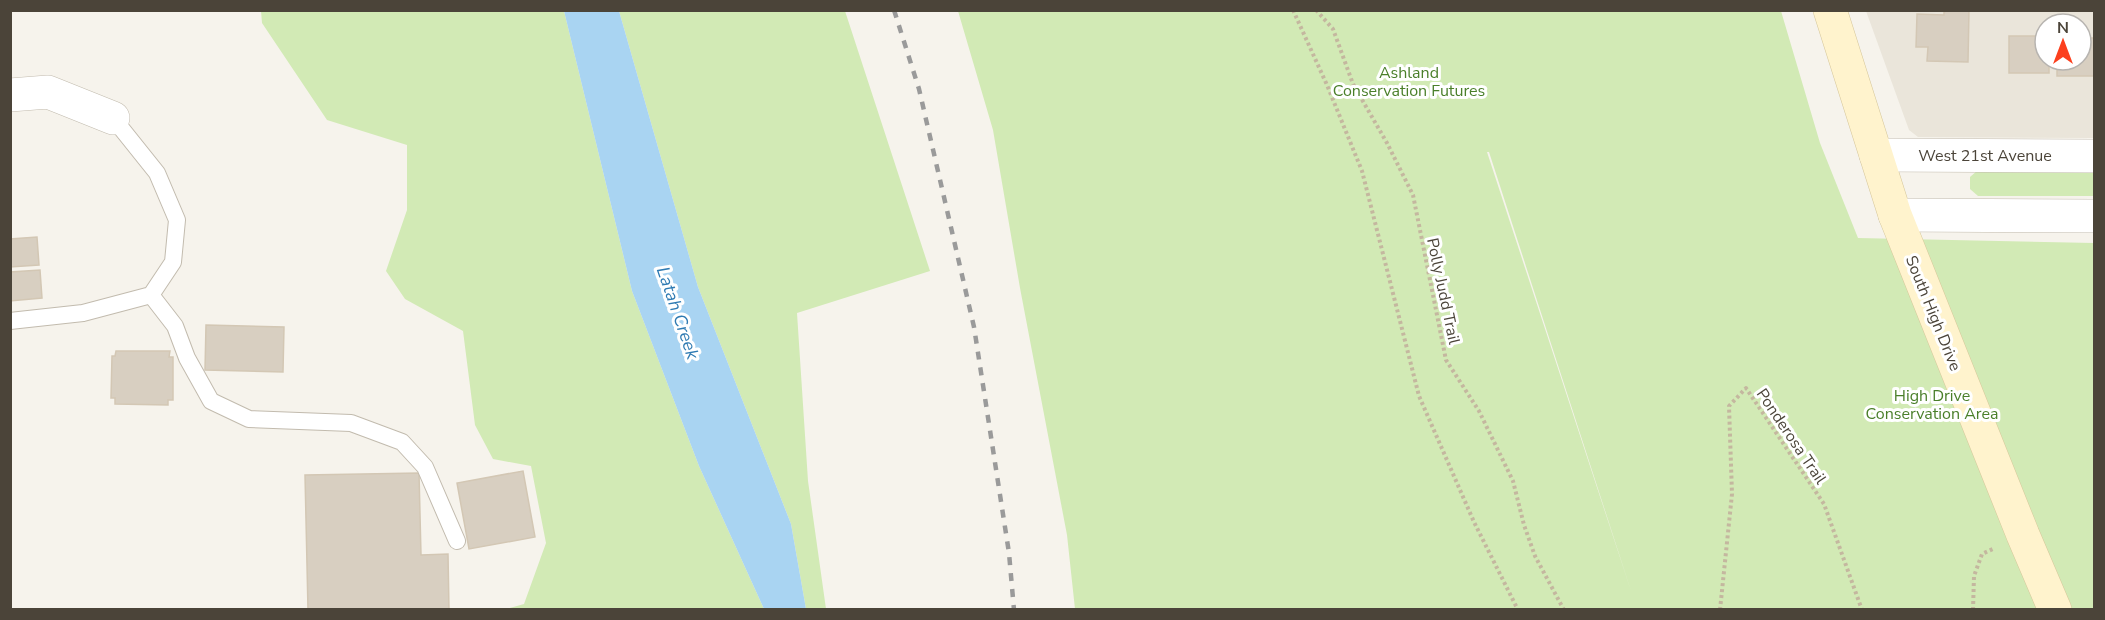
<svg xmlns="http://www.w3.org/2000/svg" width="2105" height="620" font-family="'Nunito Sans',sans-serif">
  <rect width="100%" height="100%" fill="#f6f3ec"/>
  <path fill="#eae5da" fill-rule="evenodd" d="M1866,11H2094V138L1918,137L1909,130ZM2045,24H2081V60H2045Z"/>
  <g fill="#d2eab5" fill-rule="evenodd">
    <path d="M261,11H564L632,291L699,466L764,609H506L524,604L546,543L531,466L493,459L475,425L463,331L405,299L386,271L407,210V145L327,120L262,23Z"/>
    <path d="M619,11H845L930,271L797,313L808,481L826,609H806L791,524L698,287Z"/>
    <path d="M958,11H1781L1820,143L1858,238L2094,243V609H1075L1067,535L1020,288L993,130ZM1488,152H1489L1632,594L1487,152Z"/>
    <path d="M1978,170H2094V196H1978L1970,189V177Z"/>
  </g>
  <path fill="#a9d4f2" d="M564,11H619L698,287L791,524L806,609H764L699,466L632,291Z"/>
  <g fill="#d8cfc1" stroke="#d3c7b4" stroke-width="1.5">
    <path d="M1949,10H1969L1968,62L1927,61L1928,47H1916L1917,14L1944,15V12Z"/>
    <path d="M2009,36H2045V60H2049V73H2009Z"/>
    <path d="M2081,38H2094V76H2057V60H2081Z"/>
    <path d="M37,237L39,265L10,267V239Z"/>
    <path d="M40,270L42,298L10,301V272Z"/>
    <path d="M206,325L284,327L283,372L205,370Z"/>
    <path d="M116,351H170L169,357H173V400H168V405L115,404V398H111L112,356H115Z"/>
    <path d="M523,471L535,537L469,549L457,483Z"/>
    <path d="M419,473L421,555L448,554L449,610H308L305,475Z"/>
  </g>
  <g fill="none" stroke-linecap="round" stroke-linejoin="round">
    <g stroke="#c2bbae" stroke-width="18">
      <g id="lane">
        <path d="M151,295L175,326L187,358L211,401L249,419L351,423L402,442L425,467L457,541"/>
        <path d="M10,321L83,313L151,295L173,262L177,220L157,173L113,118"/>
      </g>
    </g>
    <g stroke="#c2bbae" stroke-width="34">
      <g id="street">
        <path d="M10,95L48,92L113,118"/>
        <path d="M1876,155L2094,156"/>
        <path d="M1895,215L2094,216"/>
      </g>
    </g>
    <g stroke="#d6c79b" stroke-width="34">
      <path id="secondary" d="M1830,10L1895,215L2023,535L2055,610"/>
    </g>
    <g stroke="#c4b79f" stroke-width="4" stroke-dasharray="3 3" stroke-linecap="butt">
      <path d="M1293,10L1327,85L1362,171L1419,396L1474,522L1518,610"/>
      <path d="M1316,10L1333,29L1353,84L1387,143L1413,195L1446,360L1479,411L1513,481L1524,525L1535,556L1564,610"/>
      <path d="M1720,610L1732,494L1729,406L1746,388L1824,504L1862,610"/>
      <path d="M1973,610L1974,576L1982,554L1995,548"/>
    </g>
    <use href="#lane" stroke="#fff" stroke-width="16"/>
    <use href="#street" stroke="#fff" stroke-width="33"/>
    <use href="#secondary" stroke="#fff3cd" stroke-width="33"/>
    <path stroke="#9a9a9a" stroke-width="4.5" stroke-dasharray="8 8" stroke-linecap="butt" d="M894,10L919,89L974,327L1009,553L1014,610"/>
  </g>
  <g text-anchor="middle" stroke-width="6" stroke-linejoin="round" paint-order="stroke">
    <g font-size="16" fill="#4a7f2a" stroke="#fff">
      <text x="1409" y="78">Ashland<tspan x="1409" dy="18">Conservation Futures</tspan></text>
      <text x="1932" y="401">High Drive<tspan x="1932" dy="18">Conservation Area</tspan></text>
    </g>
    <g font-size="16" fill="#4b4439" stroke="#fff">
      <text x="1985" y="161">West 21st Avenue</text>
      <text transform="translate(1444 291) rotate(78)" y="6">Polly Judd Trail</text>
      <text transform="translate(1934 313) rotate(68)" y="6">South High Drive</text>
      <text transform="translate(1792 436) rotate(56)" y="6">Ponderosa Trail</text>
    </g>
    <g font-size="18" font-style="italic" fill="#2e7ab2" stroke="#fff">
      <text transform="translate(678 313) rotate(71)" y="6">Latah Creek</text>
    </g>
  </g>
  <rect width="2105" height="620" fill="none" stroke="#4b4439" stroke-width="24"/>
  <g transform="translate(2063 42)"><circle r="28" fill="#ffffff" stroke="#b7b4b0" stroke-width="1.5"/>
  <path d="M0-4.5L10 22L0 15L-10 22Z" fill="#fc3f1d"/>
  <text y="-9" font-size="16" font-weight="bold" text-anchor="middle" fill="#4b4439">N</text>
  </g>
</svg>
